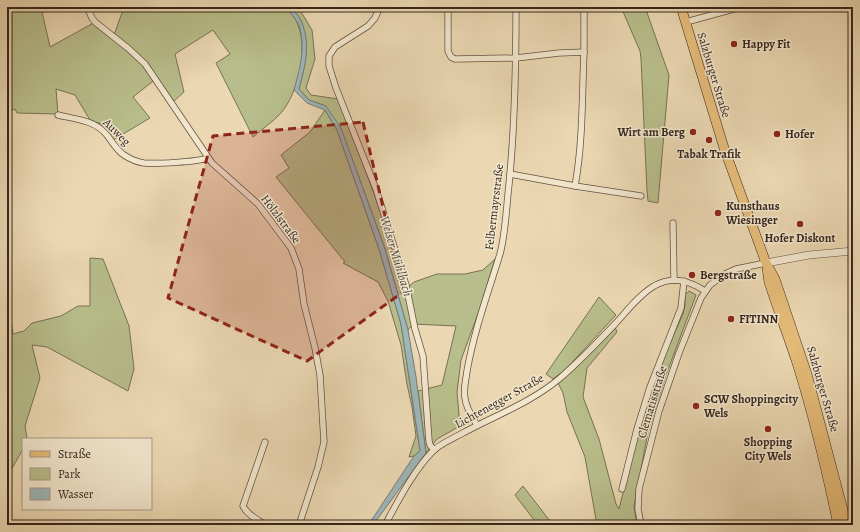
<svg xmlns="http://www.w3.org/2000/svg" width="860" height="532" font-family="Alegreya,serif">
  <rect width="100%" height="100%" fill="#ebd8b2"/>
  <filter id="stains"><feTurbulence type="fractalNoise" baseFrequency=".005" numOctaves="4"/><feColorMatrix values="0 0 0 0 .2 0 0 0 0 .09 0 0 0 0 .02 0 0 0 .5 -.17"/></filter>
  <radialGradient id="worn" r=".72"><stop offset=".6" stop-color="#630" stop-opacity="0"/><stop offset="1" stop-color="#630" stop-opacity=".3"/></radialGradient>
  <g fill="#b8be8b" stroke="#777255">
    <path d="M7,7H41L50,47L97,21L114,35L124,7H286C290,12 296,19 298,25C308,50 298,93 281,113C273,122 262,129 253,137L216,63L230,54L213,30L175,54L184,92L174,101L157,78L133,97L150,118L113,140L101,124L90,120L75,95L56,89L58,114L17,113L15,109L8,112L7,110Z"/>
    <path d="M291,7H298L312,30L315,59L306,88L311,95L338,99C362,162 388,225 404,290L414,282L437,274H465L483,270L495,259L480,308L461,360L457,392L460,426L437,439L426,453L418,391L442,385L456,326L413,324L408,330L385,249L357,172L326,106L309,100L299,89C305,66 310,47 302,23C300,17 295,12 291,7Z"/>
    <path d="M621,7H645L669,75L658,203L648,201L647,191L641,59L640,51Z"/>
    <path d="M325,110L337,130L379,249L401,324L420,451L414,456L409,457L416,436L412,407L407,384L401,345L388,301L378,282L343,263L345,262L276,177L289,168L281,155L310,132Z"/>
    <path d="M90,258L103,259L129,326L134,369L128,391L47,347L32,345L40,378L25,426L27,439H23V449L7,477V298L13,334L24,331L32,323L61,316L78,306H90Z"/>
    <path d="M689,291L696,295L666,375L648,432L634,506L637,525H597L585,457L567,412L563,393L558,383L615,327L617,332L587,368L583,397L599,439L616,504L619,509L641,421L658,370L683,314L685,305V295Z"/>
    <path d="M599,297L616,315L566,369L553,379L546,374Z"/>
    <path d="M523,486L553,525H538L515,495Z"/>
  </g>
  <path fill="#9eb7b8" stroke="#747d7b" d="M286,7H291C295,12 300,17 302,23C311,47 305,65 299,89L309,100L326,106L341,128L385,249L408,330L416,377L426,453L373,525H366L371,521L414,456L420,451L401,324L379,249L337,130L325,110L307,103L294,90C300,68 306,48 299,25C296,19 290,13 286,7Z"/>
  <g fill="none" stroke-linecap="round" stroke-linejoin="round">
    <g stroke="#635244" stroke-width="7">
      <g id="minor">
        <path d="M87,7L92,18L95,22L129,49L145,64L212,163L258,204L291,248L299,269L304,304L315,348L320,375L324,442L318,467L299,525"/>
        <path d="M380,7L375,18L368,26L335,47L329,56V66L336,88L376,189L406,285L415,329L423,356L429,441L430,445L434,450"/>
        <path d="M448,7V51L451,57L455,59L516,58L559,53L584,52C582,97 583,142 575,186L510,174"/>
        <path d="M686,22L741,7"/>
        <path d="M584,52V7"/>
        <path d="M58,115C75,119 94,120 106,134C112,141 116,150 124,155C130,159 137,162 144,163C156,164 197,162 208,158"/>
        <path d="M575,186L641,196"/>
        <path d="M673,223L674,280"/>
        <path d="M477,425C472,417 466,408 465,398C463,389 466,380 467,371C474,331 488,293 500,254C505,235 506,214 508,194C515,132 516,70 516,7"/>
        <path d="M265,442L243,506C247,515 258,520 266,525"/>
        <path d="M622,489L637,429L650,387L681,308L684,281"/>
        <path d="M385,525C398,501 414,470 433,451C440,444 452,439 461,434C494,416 530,403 559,379C579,362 597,343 615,324C627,311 639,295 654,286C672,276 688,280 705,291"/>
        <path d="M641,525L638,509L639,489L659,411L679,353L701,298L710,285L725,274L736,269L766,263"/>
      </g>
    </g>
    <g stroke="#635244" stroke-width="8">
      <path id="tertiary" d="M766,263L809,255L853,251"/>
    </g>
    <g stroke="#36261f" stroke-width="10">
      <g id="primary">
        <path d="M681,7L724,148L766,263L775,279L807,374L847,525"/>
        <path d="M767,268L769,282C778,310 789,338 798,366C814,418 827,472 838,525"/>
      </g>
    </g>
    <use href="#minor" stroke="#f2e6cd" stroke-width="5.5"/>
    <use href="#tertiary" stroke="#f2e6cd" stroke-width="7"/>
    <use href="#primary" stroke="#e6bc79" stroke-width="9"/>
  </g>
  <path fill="#8f2418" fill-opacity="0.2" stroke="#8f2418" stroke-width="3" stroke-dasharray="8 5" stroke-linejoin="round" d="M363,122L403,292L307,361L168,298L213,136Z"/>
  <g fill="#8f2418" stroke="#f2e6cd" stroke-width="1.5">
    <circle cx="734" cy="44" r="4"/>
    <circle cx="693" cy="132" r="4"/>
    <circle cx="777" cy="134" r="4"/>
    <circle cx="709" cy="140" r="4"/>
    <circle cx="718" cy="213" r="4"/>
    <circle cx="800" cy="224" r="4"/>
    <circle cx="692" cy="275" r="4"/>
    <circle cx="731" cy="319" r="4"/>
    <circle cx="696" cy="406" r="4"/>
    <circle cx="768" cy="429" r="4"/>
  </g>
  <g text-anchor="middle" stroke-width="3" stroke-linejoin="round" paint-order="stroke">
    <g font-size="12" font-weight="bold" fill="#36261f" stroke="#f2e6cd" text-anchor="start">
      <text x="742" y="48">Happy Fit</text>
      <text x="685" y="136" text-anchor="end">Wirt am Berg</text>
      <text x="785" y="138">Hofer</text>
      <text x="709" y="158" text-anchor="middle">Tabak Trafik</text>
      <text x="726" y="210">Kunsthaus<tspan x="726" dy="14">Wiesinger</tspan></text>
      <text x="800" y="242" text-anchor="middle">Hofer Diskont</text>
      <text x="700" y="279">Bergstraße</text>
      <text x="739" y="323">FITINN</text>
      <text x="704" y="403">SCW Shoppingcity<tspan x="704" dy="14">Wels</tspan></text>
      <text x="768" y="446" text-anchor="middle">Shopping<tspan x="768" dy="14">City Wels</tspan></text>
    </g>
    <g font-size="12" fill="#36261f" stroke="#f2e6cd">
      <text transform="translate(714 75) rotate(73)" y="4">Salzburger Straße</text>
      <text transform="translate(117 132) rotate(45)" y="4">Auweg</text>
      <text transform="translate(494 207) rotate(-83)" y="4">Felbermayrstraße</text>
      <text transform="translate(281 219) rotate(53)" y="4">Hölzlstraße</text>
      <text transform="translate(823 389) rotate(74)" y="4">Salzburger Straße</text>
      <text transform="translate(499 401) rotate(-29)" y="4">Lichtenegger Straße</text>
      <text transform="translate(652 402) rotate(-73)" y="4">Clematisstraße</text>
    </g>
    <g font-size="13" font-style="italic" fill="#504a45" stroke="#f2e6cd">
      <text transform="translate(397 256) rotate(73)" y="5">Welser Mühlbach</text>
    </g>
  </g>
  <rect width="860" height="532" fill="none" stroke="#ebd8b2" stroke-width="24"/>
  <rect x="8" y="8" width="844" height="516" fill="none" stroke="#36261f" stroke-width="2"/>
  <rect x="12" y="12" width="836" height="508" fill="none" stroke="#36261f"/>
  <rect x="22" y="438" width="130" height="72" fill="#f2e6cd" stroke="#a79987"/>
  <rect x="30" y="451" width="20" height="6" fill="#e6bc79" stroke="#a79987"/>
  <text x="58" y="458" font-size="12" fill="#36261f">Straße</text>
  <rect x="30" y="468" width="20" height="12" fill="#b8be8b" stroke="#a79987"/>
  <text x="58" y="478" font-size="12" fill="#36261f">Park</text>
  <rect x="30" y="488" width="20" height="12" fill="#9eb7b8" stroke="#a79987"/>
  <text x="58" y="498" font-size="12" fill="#36261f">Wasser</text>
  <rect width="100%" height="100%" filter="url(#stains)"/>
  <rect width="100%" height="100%" fill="url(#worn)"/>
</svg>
